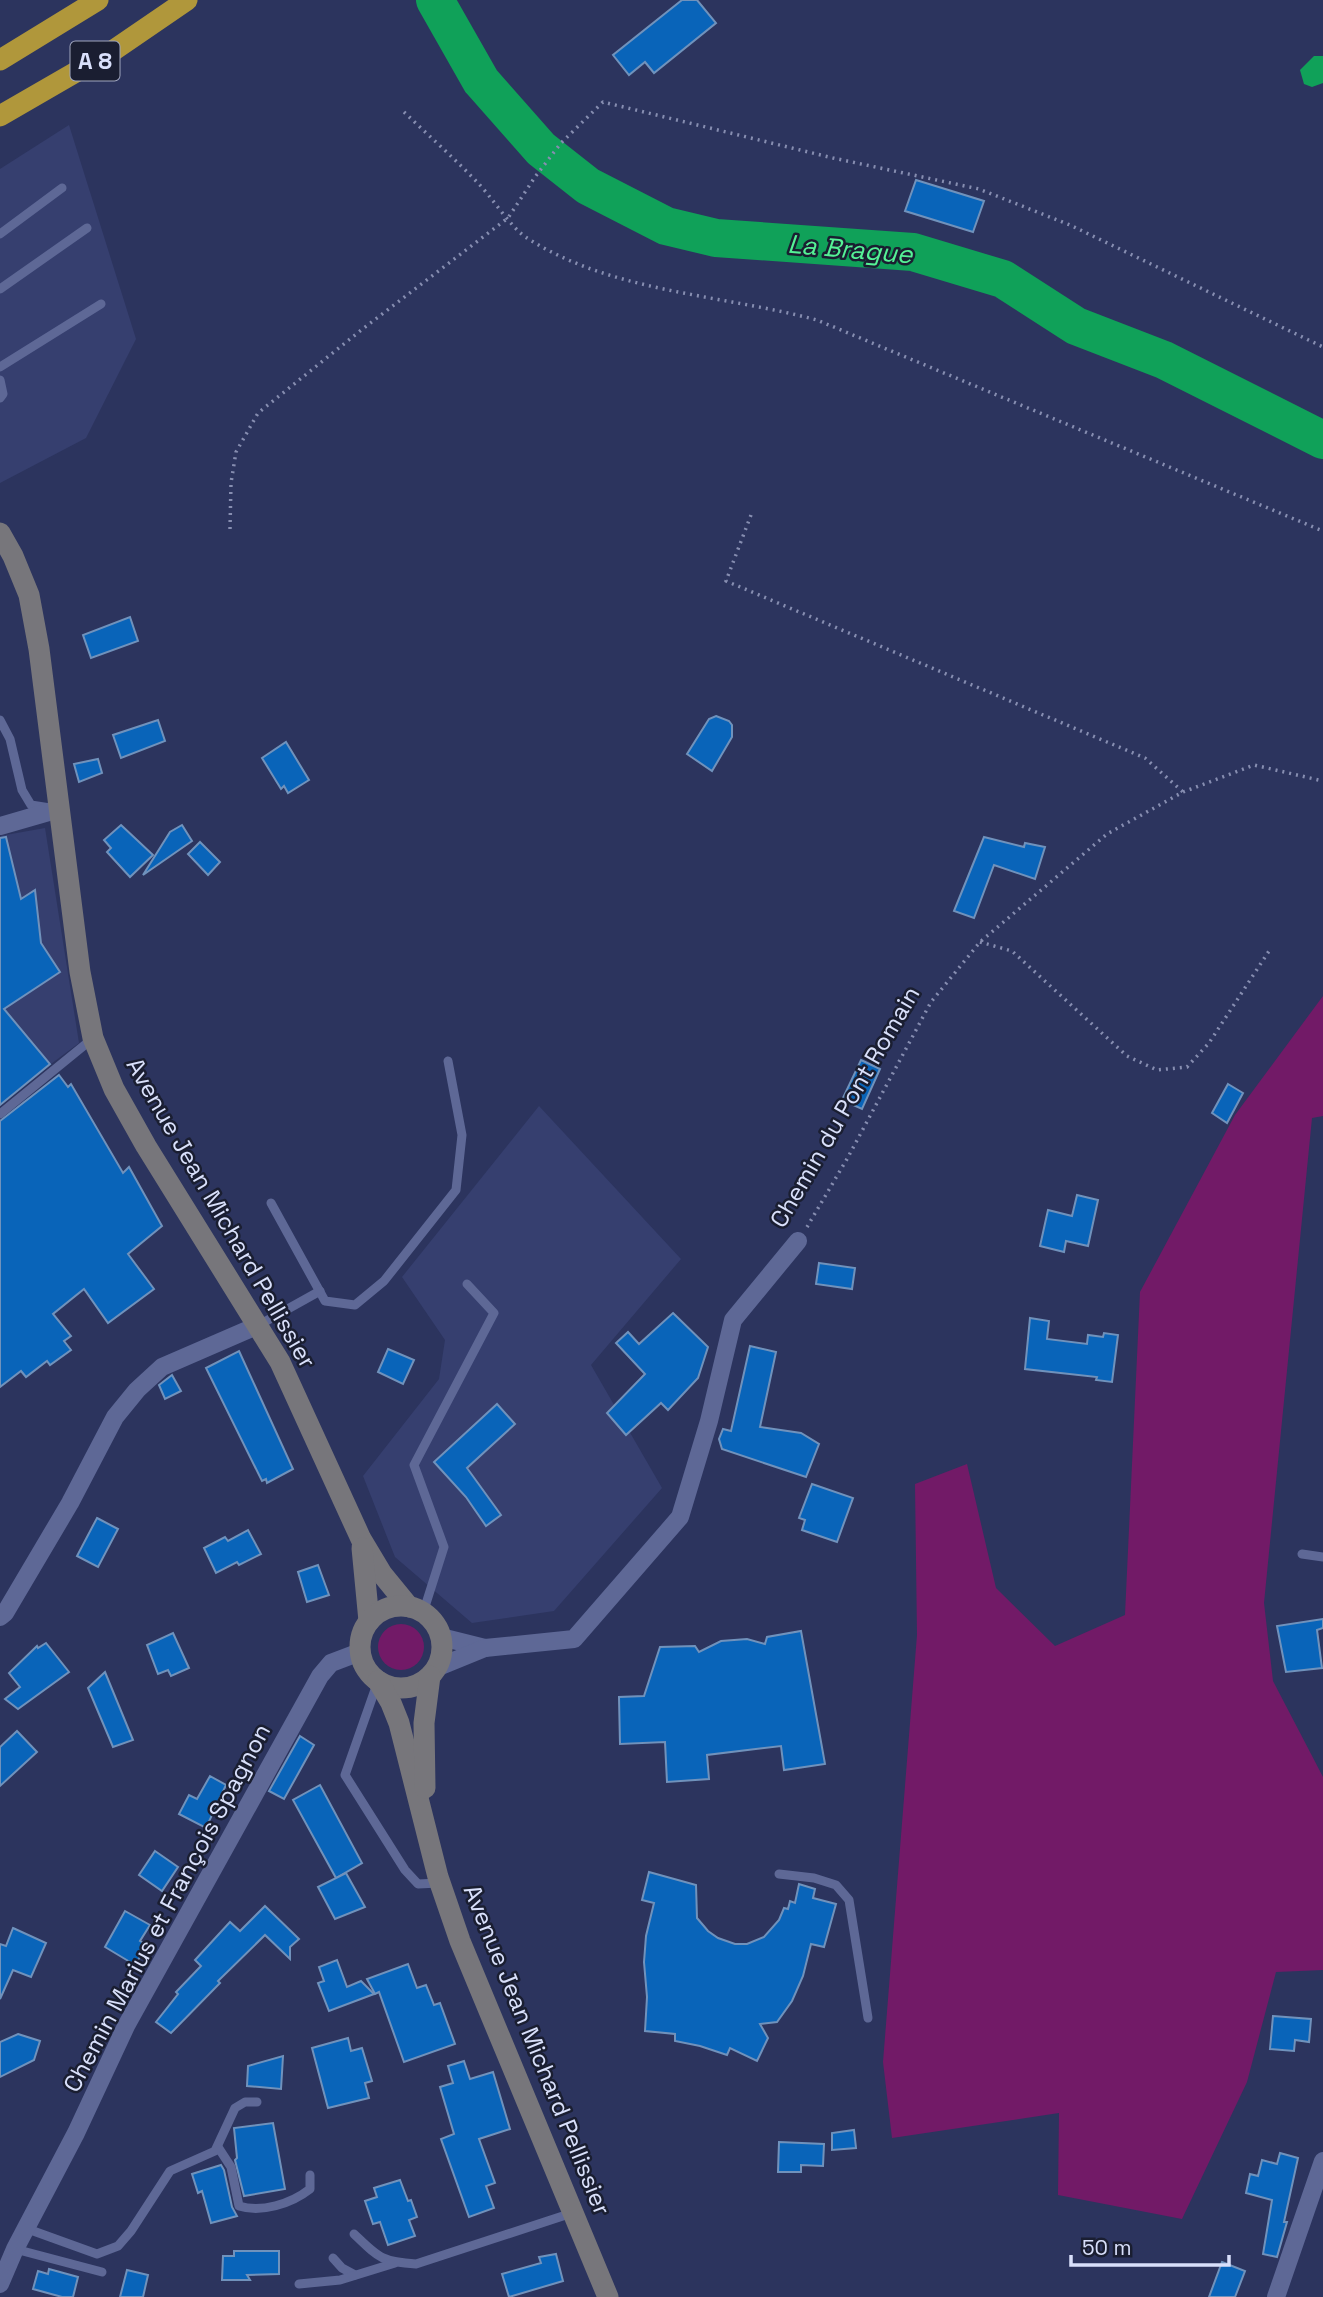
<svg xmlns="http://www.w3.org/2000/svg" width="1323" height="2297" font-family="'Space Grotesk',sans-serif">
  <rect width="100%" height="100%" fill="#2c345e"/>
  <g fill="#363f6f">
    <path d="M69,125L136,339L86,438L0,483V169Z"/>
    <path d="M45,828L79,1043L0,1102V836Z"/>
    <path d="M539,1106L681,1259L591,1365L662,1488L554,1611L472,1623L395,1557L363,1476L439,1379L445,1340L402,1277Z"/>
  </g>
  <g fill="#721a67">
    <path d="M1323,996V1116L1312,1118L1264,1603L1273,1681L1323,1777V1970L1276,1972L1247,2082L1182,2219L1058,2195L1059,2113L892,2138L883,2062L917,1635L915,1484L967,1464L996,1588L1055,1646L1125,1615L1140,1292L1235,1115Z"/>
    <circle cx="401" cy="1647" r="23"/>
  </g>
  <path fill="#10a159" d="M1314,56H1323V83L1312,87L1304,84L1300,70Z"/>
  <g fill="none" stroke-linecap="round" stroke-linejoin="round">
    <path stroke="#10a159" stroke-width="38" d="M435,0L481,81L541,149L588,186L666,226L716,238L913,252L1003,279L1076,326L1164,360L1323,440"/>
  </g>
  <g fill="#0964b9" stroke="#7092bc" stroke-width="2">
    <path d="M682,0H697L716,23L654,73L645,62L629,75L613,55Z"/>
    <path d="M916,180L984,201L973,232L905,211Z"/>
    <path d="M130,617L138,641L91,658L83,635Z"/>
    <path d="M716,716L729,721L732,725V737L712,771L687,754L709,719Z"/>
    <path d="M158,720L165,741L121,758L113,735Z"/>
    <path d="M286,742L309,780L288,793L284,786L281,789L262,758Z"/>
    <path d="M98,759L102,773L79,782L74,764Z"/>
    <path d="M121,825L153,855L130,877L107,852L111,848L104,840Z"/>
    <path d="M182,825L192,841L143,875L170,832Z"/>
    <path d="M6,837L21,899L35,890L41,943L60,972L4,1009L50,1064L0,1105V838Z"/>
    <path d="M984,837L1024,847L1025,843L1045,847L1035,879L994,865L974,918L954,911Z"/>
    <path d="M200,842L220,862L208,875L188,854Z"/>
    <path d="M861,1060L880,1069L862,1109L842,1100Z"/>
    <path d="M59,1075L68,1087L71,1084L123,1173L129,1167L162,1226L128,1254L154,1289L108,1323L84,1289L53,1314L71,1336L64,1341L71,1350L50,1365L47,1361L26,1377L21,1371L0,1387V1121Z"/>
    <path d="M1228,1084L1243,1093L1227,1123L1212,1113Z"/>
    <path d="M1077,1195L1098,1200L1088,1246L1066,1241L1064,1252L1040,1246L1048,1210L1072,1216Z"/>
    <path d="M819,1263L855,1268L852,1289L816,1284Z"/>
    <path d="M673,1313L708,1347L698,1378L668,1410L661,1403L626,1435L607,1413L645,1374L616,1343L628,1332L639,1344Z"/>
    <path d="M1030,1318L1049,1321L1047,1339L1087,1344L1088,1335L1103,1337L1104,1333L1118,1335L1112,1382L1096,1380L1097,1377L1025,1369Z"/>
    <path d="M750,1346L776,1352L760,1427L801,1433L819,1444L806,1477L722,1449L719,1439L723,1429L731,1431Z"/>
    <path d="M388,1349L414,1360L403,1384L378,1372Z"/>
    <path d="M239,1351L293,1469L267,1483L266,1479L262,1481L206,1368Z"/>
    <path d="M172,1375L181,1391L165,1399L159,1385Z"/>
    <path d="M497,1404L515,1424L467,1468L501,1515L486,1526L466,1497L434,1462Z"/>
    <path d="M812,1484L853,1498L837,1542L802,1530L805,1520L799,1518Z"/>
    <path d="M97,1518L118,1529L98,1567L77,1556Z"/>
    <path d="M248,1530L261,1554L239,1565L237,1562L216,1573L204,1548L225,1537L228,1541Z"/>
    <path d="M318,1565L329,1595L307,1602L298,1572Z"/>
    <path d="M1323,1619V1628L1317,1630L1322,1668L1286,1672L1277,1626Z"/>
    <path d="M801,1631L825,1764L784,1770L781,1746L707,1755L709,1779L667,1782L665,1742L620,1744L619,1697L644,1696L660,1647L695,1646L699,1652L721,1641L747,1639L765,1644L767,1637Z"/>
    <path d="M173,1633L189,1668L171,1676L168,1670L158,1674L147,1645Z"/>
    <path d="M46,1643L69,1672L18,1709L5,1699L20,1687L9,1673L37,1646L38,1648Z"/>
    <path d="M105,1672L133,1740L113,1747L88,1688Z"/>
    <path d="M17,1731L37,1752L0,1786V1747Z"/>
    <path d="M300,1736L314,1745L284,1799L269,1791Z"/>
    <path d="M210,1776L226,1785L206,1828L179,1814L189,1795L197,1799Z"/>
    <path d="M320,1785L362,1863L336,1878L293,1800Z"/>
    <path d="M155,1851L178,1867L162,1891L139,1875Z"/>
    <path d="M649,1872L696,1885L697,1918L708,1931L718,1938L735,1944H747L764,1937L779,1920L784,1908L788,1909L790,1901L795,1903L799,1884L815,1889L813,1898L836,1904L824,1947L811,1944L803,1976L792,2001L777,2022L760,2024L768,2038L757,2061L730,2048L727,2055L700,2046L675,2041V2034L645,2031L647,1997L644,1962L646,1936L654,1903L642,1900Z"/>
    <path d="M346,1873L365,1907L335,1919L318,1887Z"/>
    <path d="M265,1906L299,1939L290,1947V1959L265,1935L218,1981L220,1983L171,2033L156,2022L178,1994L176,1992L201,1966L195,1960L230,1922L240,1931Z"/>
    <path d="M125,1911L150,1925L140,1941L147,1945L135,1965L105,1947Z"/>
    <path d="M13,1928L46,1943L31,1977L13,1970L0,1999V1944L6,1946Z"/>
    <path d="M337,1960L347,1987L361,1981L374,1994L329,2011L318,1983L324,1981L319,1967Z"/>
    <path d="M408,1964L417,1988L426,1985L434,2005L440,2003L455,2044L404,2062L379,1992L375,1994L367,1979Z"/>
    <path d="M1273,2016L1311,2019L1309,2042L1295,2040L1294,2051L1270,2049Z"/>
    <path d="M18,2034L40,2041L34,2060L0,2077V2042Z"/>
    <path d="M348,2038L351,2051L362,2048L372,2081L365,2083L369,2098L328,2108L312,2048Z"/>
    <path d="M283,2056L281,2089L247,2086L248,2066Z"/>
    <path d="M464,2061L470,2079L493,2072L510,2129L479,2139L495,2183L486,2186L494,2208L469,2217L441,2139L454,2134L440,2087L453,2083L448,2066Z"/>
    <path d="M273,2123L285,2189L244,2196L235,2160L237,2158L234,2128Z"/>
    <path d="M854,2130L856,2148L832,2150V2133Z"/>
    <path d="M779,2142L824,2144L823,2166L801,2165V2172H778Z"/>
    <path d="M1280,2153L1298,2158L1284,2222H1287L1277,2257L1263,2254L1272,2200L1246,2193L1250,2174L1258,2176L1262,2160L1277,2164Z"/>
    <path d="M221,2165L224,2170L232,2207L237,2216L211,2223L202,2191L198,2193L192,2174Z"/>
    <path d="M400,2180L408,2201L411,2200L417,2217L409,2220L415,2236L388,2245L380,2222L373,2224L365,2201L377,2197L374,2188Z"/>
    <path d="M234,2251H279V2274L247,2275L250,2280H222L223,2256H234Z"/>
    <path d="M556,2254L563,2281L509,2297L502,2274L541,2263L539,2257Z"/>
    <path d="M1222,2262L1245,2271L1235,2297H1209Z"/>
    <path d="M49,2269L78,2277L73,2297H62L33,2289L38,2271L48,2274Z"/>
    <path d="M127,2270L148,2275L143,2297H120Z"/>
  </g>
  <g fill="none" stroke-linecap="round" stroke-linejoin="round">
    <g stroke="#878eb1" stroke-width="3.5" stroke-dasharray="2 5" stroke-linecap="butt">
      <path d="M404,112C428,135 454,158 477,182C492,197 510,227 527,238C613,293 720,294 817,320L1323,531"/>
      <path d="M751,515L726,581L1145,758L1183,792"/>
      <path d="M230,529L231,483L236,452L258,413L360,331L508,218L535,177L561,143L603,102L833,158L979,189L1070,225L1323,347"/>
      <path d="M980,942L1012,951L1127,1056L1157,1070L1187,1067L1209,1043L1269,951"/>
      <path d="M807,1227L847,1159L931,1002L980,942L1107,834L1183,792L1254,765L1323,781"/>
    </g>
    <g stroke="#5e6896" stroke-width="9">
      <path d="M0,234L62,188"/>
      <path d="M0,289L87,228"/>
      <path d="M0,367L101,304"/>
      <path d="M0,380L3,394L0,398"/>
      <path d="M0,720L10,739L22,790L31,805L50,808"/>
      <path d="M0,1114L92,1039"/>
      <path d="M271,1203L325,1301L355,1305L384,1281L456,1190L462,1135L448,1061"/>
      <path d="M259,1325L320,1291"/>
      <path d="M1302,1554L1323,1557"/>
      <path d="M423,1613L444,1547L414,1465L494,1313L467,1284"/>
      <path d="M377,1684L345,1775L405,1870L418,1884L439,1883"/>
      <path d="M779,1874L814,1878L836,1885L849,1900L868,2018"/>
      <path d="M218,2147L231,2167L239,2206C261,2213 291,2204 310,2189V2175"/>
      <path d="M25,2228L97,2254L118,2246L131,2231L170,2171L215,2151L235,2108L245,2102H257"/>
      <path d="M354,2234C378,2257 381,2262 416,2264L572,2213"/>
      <path d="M15,2249L102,2272"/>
      <path d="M333,2258L342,2268L355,2275"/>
      <path d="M299,2284L340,2280L395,2263"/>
    </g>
    <g stroke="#5e6896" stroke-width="18">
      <path d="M0,826L59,809"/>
      <path d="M0,1617L5,1613L70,1503L115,1417L137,1390L162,1367L259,1325"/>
      <path d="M441,1637L485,1648"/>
      <path d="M436,1668L485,1648L574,1639L680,1517L709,1421L733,1320L798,1241"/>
      <path d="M0,2284L15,2249L76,2133L126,2026L320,1676L331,1663L360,1652"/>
      <path d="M1276,2297L1323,2161"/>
    </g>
    <g stroke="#77767b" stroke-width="21">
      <path d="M0,533L13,556L29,595L39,649L80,972L93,1038L114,1089L146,1146L280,1362L361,1539L382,1574L409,1607"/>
      <path d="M362,1548L369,1621"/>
      <circle cx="401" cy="1647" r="41"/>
      <path d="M378,1681L391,1703L399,1723L438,1877L460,1941L608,2297"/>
      <path d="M425,1788L424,1723L430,1676"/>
    </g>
    <g stroke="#b0973b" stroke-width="21">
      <path d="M0,60L98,0"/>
      <path d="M0,116L114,50L187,0"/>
    </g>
  </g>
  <g text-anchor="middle" stroke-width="5" stroke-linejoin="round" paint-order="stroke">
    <rect fill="#1a1e31" stroke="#a0a6be" stroke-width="2" x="70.5" y="41.5" width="49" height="39" rx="5"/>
    <g font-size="23" font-weight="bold" fill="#d9e0fb">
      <text x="95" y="69">A 8</text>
    </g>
    <g font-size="24" fill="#d9e0fb" stroke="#1a1e31">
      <text transform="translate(845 1107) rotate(-60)" y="8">Chemin du Pont Romain</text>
      <text transform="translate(221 1213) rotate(60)" y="8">Avenue Jean Michard Pellissier</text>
      <text transform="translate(167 1908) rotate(-62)" y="8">Chemin Marius et François Spagnon</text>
      <text transform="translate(537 2050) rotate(68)" y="8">Avenue Jean Michard Pellissier</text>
    </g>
    <g font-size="26" font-style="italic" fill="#55f296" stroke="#1a1e31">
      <text transform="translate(850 249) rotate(5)" y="9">La Brague</text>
    </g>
  </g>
  <path d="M1071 2255v10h158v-10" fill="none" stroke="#d9e0fb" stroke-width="3.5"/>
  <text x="1082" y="2255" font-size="21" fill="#d9e0fb" stroke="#1a1e31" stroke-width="5" paint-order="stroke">50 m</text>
</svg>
